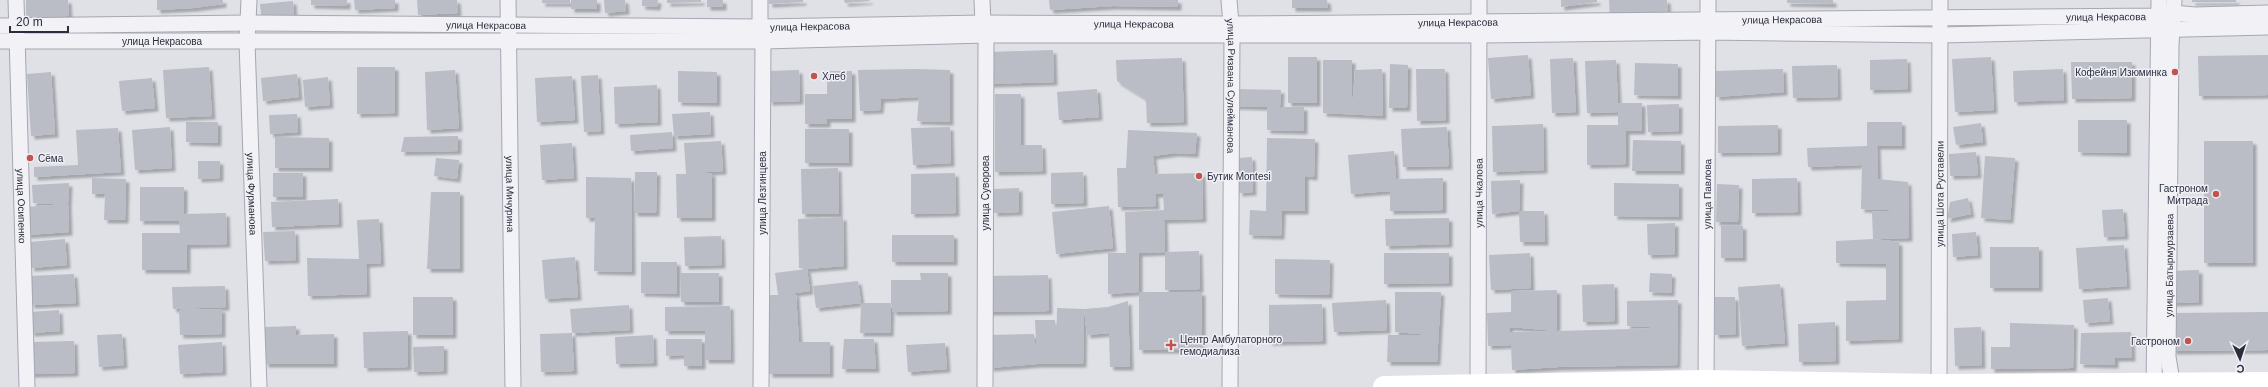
<svg xmlns="http://www.w3.org/2000/svg" width="2268" height="387" font-family="Helvetica,sans-serif">
  <defs>
    <filter id="shadow"><feDropShadow dx="3.5" dy="3.5" stdDeviation="1" flood-color="#0004"/></filter>
  </defs>
  <rect width="100%" height="100%" fill="#dfe1e7"/>
  <g fill="#babcc6" fill-rule="evenodd" filter="url(#shadow)">
    <path d="M26,0H68L69,16L26,17Z"/>
    <path d="M157,0H223V4L194,8L157,10Z"/>
    <path d="M311,0H347V6L311,5Z"/>
    <path d="M354,0H395V8L355,10Z"/>
    <path d="M417,0H457L458,13L418,15Z"/>
    <rect x="542" y="0" width="28" height="3"/>
    <rect x="571" y="0" width="26" height="9"/>
    <path d="M604,0H625L626,11L605,13Z"/>
    <path d="M642,0H658L657,7L642,6Z"/>
    <path d="M667,0H701V2L667,3Z"/>
    <rect x="707" y="0" width="16" height="7"/>
    <path d="M769,0H803V2L769,4Z"/>
    <path d="M844,0H869L870,1L845,3Z"/>
    <path d="M1049,0H1178V7L1113,6L1050,10Z"/>
    <path d="M1292,0H1327L1328,8H1292Z"/>
    <path d="M1561,0H1597V2L1561,7Z"/>
    <path d="M1609,0H1667L1668,15L1610,19Z"/>
    <path d="M1787,0H1833V4L1787,3Z"/>
    <rect x="2192" y="0" width="44" height="2"/>
    <path d="M293,1L294,19L262,22L260,4Z"/>
    <path d="M1053,50L1054,82L989,84L988,52Z"/>
    <path d="M1528,55L1531,95L1491,99L1488,58Z"/>
    <path d="M2268,55V95L2199,96L2198,56Z"/>
    <rect x="1288" y="57" width="29" height="46"/>
    <path d="M1991,57L1994,110L1955,112L1952,59Z"/>
    <path d="M1182,58L1184,122L1147,123L1146,99L1117,81L1116,60Z"/>
    <path d="M1573,58L1576,112L1552,113L1550,59Z"/>
    <path d="M1907,59L1908,89L1870,90V60Z"/>
    <path d="M1323,60H1352V109L1355,70L1382,69L1383,116L1323,113Z"/>
    <path d="M1616,60L1618,103H1642V131H1626V164L1587,165V125H1618V112L1587,113L1585,61Z"/>
    <path d="M2071,62H2132V98L2072,99Z"/>
    <path d="M1635,63L1678,64V96L1634,95Z"/>
    <path d="M1390,64L1408,65L1407,108H1389Z"/>
    <path d="M1837,65L1838,97L1793,98L1792,66Z"/>
    <path d="M209,67L212,116L166,118L163,70Z"/>
    <path d="M357,67H395V113L357,114Z"/>
    <path d="M917,69L950,70V122L917,121L919,97L881,99L880,110L860,111L858,70Z"/>
    <path d="M1416,69H1445L1446,120L1417,121Z"/>
    <path d="M1783,69L1784,92L1716,97L1715,71Z"/>
    <path d="M2063,69L2064,100L2014,102L2013,71Z"/>
    <path d="M455,70L459,128L427,130L425,72Z"/>
    <path d="M799,70L800,101L769,102L768,71Z"/>
    <path d="M678,71L717,72V103L678,102Z"/>
    <path d="M827,71H852V119H827V124H805V94H827Z"/>
    <path d="M51,72L55,134L31,136L27,74Z"/>
    <path d="M297,74L299,97L263,101L261,78Z"/>
    <path d="M598,75L601,131L584,132L581,76Z"/>
    <path d="M572,76L575,120L537,122L535,78Z"/>
    <path d="M328,77L330,105L305,107L303,80Z"/>
    <path d="M152,78L155,108L122,111L119,81Z"/>
    <path d="M657,85L658,122L615,124L614,87Z"/>
    <path d="M1097,89L1099,117L1059,120L1057,92Z"/>
    <path d="M1234,89L1281,90L1280,107H1304V131L1267,130V107L1234,106Z"/>
    <path d="M995,94H1021V145H1042L1043,171L995,172Z"/>
    <path d="M1679,104V131L1648,132L1647,105Z"/>
    <path d="M710,112L711,134L674,136L672,114Z"/>
    <path d="M297,114L298,132L270,134L269,115Z"/>
    <path d="M2078,120H2127V153L2078,152Z"/>
    <path d="M186,122H218V143L186,142Z"/>
    <path d="M1867,122H1902V146H1877L1878,179L1908,182L1909,238L1873,239L1872,212L1904,210L1861,209L1862,165L1808,167L1807,148L1867,146Z"/>
    <path d="M1981,123L1983,142L1956,145L1953,127Z"/>
    <path d="M1543,124L1544,170L1493,172L1492,126Z"/>
    <path d="M1778,125V152L1718,153V126Z"/>
    <path d="M170,127L172,168L135,170L132,130Z"/>
    <path d="M950,127L951,163L913,165L911,128Z"/>
    <path d="M1447,127L1449,166L1403,167L1401,129Z"/>
    <path d="M118,128L121,172L34,177V167L78,165L76,130Z"/>
    <rect x="805" y="129" width="44" height="34"/>
    <path d="M1128,130L1197,133L1195,154L1175,153L1153,156L1155,174L1202,173L1203,219L1164,220L1165,252L1139,253V292L1108,294V253H1126L1125,212L1164,210L1163,194H1155L1156,206L1118,207L1117,168H1126Z"/>
    <path d="M672,132L673,148L631,151L630,135Z"/>
    <path d="M458,136V151L401,152L404,137Z"/>
    <path d="M275,137L329,138V168H275Z"/>
    <path d="M1267,138L1315,139L1314,177L1305,176V211H1282L1281,236L1249,235L1250,210L1266,211Z"/>
    <path d="M1633,140L1681,141V171H1632Z"/>
    <path d="M721,141L723,171L693,173H712V218H677L676,174H686L684,143Z"/>
    <rect x="2204" y="141" width="49" height="122"/>
    <path d="M572,143L574,178L542,180L540,145Z"/>
    <path d="M1394,151L1396,179L1443,178V210L1390,211V191L1351,194L1348,155Z"/>
    <path d="M1976,152L1978,175L1950,176L1949,154Z"/>
    <path d="M1985,156L2015,158L2010,220L1981,218Z"/>
    <path d="M1252,157L1253,192L1239,193V158Z"/>
    <path d="M436,158L459,160L457,179L434,176Z"/>
    <path d="M198,161H220V178L198,179Z"/>
    <path d="M838,168L839,214H802L801,169Z"/>
    <path d="M635,172H657L656,213H634Z"/>
    <path d="M1083,172L1084,203L1051,204V173Z"/>
    <rect x="273" y="173" width="30" height="24"/>
    <path d="M955,173L956,213L911,214V174Z"/>
    <path d="M586,177L631,178L632,272L594,271L595,218H586Z"/>
    <path d="M92,178L126,179L125,220H104L105,194H92Z"/>
    <path d="M1797,178L1798,212L1752,213V179Z"/>
    <path d="M1520,180L1519,211L1492,214L1491,181Z"/>
    <path d="M69,183L68,204L69,232L27,235L25,207L66,204L33,203L32,185Z"/>
    <path d="M1614,183L1679,184V217L1614,216Z"/>
    <path d="M1717,184L1739,185L1738,222H1716Z"/>
    <path d="M140,187H184V214L226,213L227,244L187,245V270H142V233H180L179,221H140Z"/>
    <path d="M1019,188V212L994,213V189Z"/>
    <path d="M431,192H460V269H427Z"/>
    <path d="M1968,198L1971,214L1947,219L1950,202Z"/>
    <path d="M338,199L339,224L272,227L271,202Z"/>
    <path d="M1109,206L1113,248L1056,254L1052,212Z"/>
    <path d="M2123,209L2125,236L2104,237L2102,210Z"/>
    <path d="M1519,211H1544L1545,242H1520Z"/>
    <path d="M843,217L844,266L807,269L799,268L798,219Z"/>
    <path d="M1449,218V244L1386,246L1385,219Z"/>
    <path d="M379,219L381,263L366,264L367,294L308,296L307,258L359,259L357,220Z"/>
    <path d="M1675,223V254L1648,255L1647,224Z"/>
    <rect x="1721" y="226" width="22" height="32"/>
    <path d="M295,231L296,260L265,261L263,232Z"/>
    <path d="M1976,232L1978,255L1953,257L1952,234Z"/>
    <rect x="892" y="235" width="62" height="27"/>
    <path d="M721,236L722,265L685,266L684,237Z"/>
    <path d="M65,239L67,265L31,268L29,242Z"/>
    <path d="M1873,239L1899,242V339L1846,341V301L1886,300V264L1836,263V241Z"/>
    <path d="M2124,245L2127,286L2079,289L2076,248Z"/>
    <rect x="1990" y="247" width="49" height="41"/>
    <path d="M1199,251L1200,289L1165,290V252Z"/>
    <path d="M1384,253H1449V283L1384,284Z"/>
    <path d="M1530,253L1531,288L1491,290L1489,255Z"/>
    <path d="M575,257L578,297L545,299L542,260Z"/>
    <path d="M1275,259L1330,260L1329,295L1275,294Z"/>
    <path d="M641,262H677V294L641,293Z"/>
    <path d="M807,269L810,291L781,295L796,294L799,342H830V374H769V295H778L775,273Z"/>
    <path d="M2199,270V302L2169,303L2168,271Z"/>
    <path d="M680,273H719V302H681Z"/>
    <path d="M920,273H948V311L893,312L891,303V280H921Z"/>
    <path d="M1650,273L1672,274L1671,293L1649,292Z"/>
    <path d="M74,274L76,303L31,305L29,276Z"/>
    <path d="M1048,275L1049,311L985,312V276Z"/>
    <path d="M858,281L861,303L816,308L813,286Z"/>
    <path d="M1614,284L1615,321L1583,322L1582,285Z"/>
    <path d="M1780,284L1785,343L1742,346L1738,287Z"/>
    <path d="M225,286L226,307L173,309L172,287Z"/>
    <path d="M1557,290V331L1669,328L1627,326V301L1678,300L1677,365L1558,367L1512,370L1511,345L1488,346L1487,313L1511,312V291ZM1510,327L1556,331L1510,332Z"/>
    <rect x="1139" y="292" width="63" height="58"/>
    <path d="M1395,292H1441L1437,362H1387L1388,335H1432L1395,332Z"/>
    <rect x="413" y="297" width="40" height="38"/>
    <path d="M1714,297H1735L1736,334L1715,335Z"/>
    <path d="M2108,298L2110,321L2085,323L2083,300Z"/>
    <path d="M1386,300L1387,330L1334,332L1332,303Z"/>
    <path d="M1128,301L1130,367H1110L1109,333L1087,335L1084,309L1083,364H1037L990,368V335L1034,334L1037,360L1035,320H1055L1056,358L1057,308L1084,309L1108,307Z"/>
    <path d="M861,303H891L890,333H860Z"/>
    <path d="M1322,304L1323,341L1269,342V305Z"/>
    <path d="M629,305L630,330L572,333L570,309Z"/>
    <path d="M730,306L731,360H705V331H665V307Z"/>
    <path d="M222,309V334L180,335L179,310Z"/>
    <path d="M59,310L60,331L31,333L30,312Z"/>
    <path d="M2268,312V350L2173,351L2172,313Z"/>
    <path d="M1835,322L1836,361L1799,362L1798,324Z"/>
    <path d="M2010,323L2074,325L2073,368L1991,369V347H2010Z"/>
    <path d="M296,326V335L334,334V364H265L264,327Z"/>
    <path d="M1981,327L1982,365L1955,366L1954,328Z"/>
    <path d="M408,331V367L364,368L363,332Z"/>
    <path d="M2131,332L2132,358H2115V365L2080,364L2081,333Z"/>
    <path d="M572,333L574,371L541,372L540,334Z"/>
    <path d="M122,334L124,365L99,367L97,335Z"/>
    <path d="M653,335L654,363L616,364L615,337Z"/>
    <path d="M666,339H702V366H684V355L666,356Z"/>
    <path d="M844,339H874L876,369H842Z"/>
    <path d="M74,341L75,373L30,374V342Z"/>
    <path d="M222,342L223,372L180,374L178,345Z"/>
    <path d="M945,343L947,369L908,372L906,345Z"/>
    <path d="M444,346V371L414,372L413,347Z"/>
  </g>
  <g fill="none" stroke-linecap="round" stroke-linejoin="round">
    <g stroke="#a5a7b1" stroke-width="17">
      <g id="minor">
        <path id="s1" d="M16,0L27,387"/>
        <path id="s2" d="M249,0L247,42L259,387"/>
        <path id="s3" d="M508,0L513,387"/>
        <path d="M760,0V27L763,41L761,387"/>
        <path d="M982,0L983,23L986,35L985,387"/>
        <path id="s4" d="M1229,0L1232,35L1230,387"/>
        <path id="s5" d="M0,26L249,23L760,27L983,23L1230,24L2159,16L2173,13L2195,15L2268,13"/>
        <path id="s6" d="M0,41H763L986,35H1480L1708,32L1941,35L2268,27"/>
        <path id="s7" d="M1478,387L1479,0"/>
        <path id="s8" d="M1706,387L1708,0"/>
        <path id="s9" d="M1939,387L1940,0"/>
        <path d="M2154,387L2159,0"/>
        <path id="s10" d="M2173,387L2168,357L2171,45L2174,0"/>
      </g>
    </g>
    <use href="#minor" stroke="#f2f2f6" stroke-width="15"/>
    <path stroke="#fff" stroke-width="22" d="M1384,387L1706,381L1939,385L2268,383"/>
  </g>
  <g fill="#c1544f" stroke="#eff0f5" stroke-width="1.5">
    <circle cx="2175" cy="72" r="4"/>
    <circle cx="814" cy="76" r="4"/>
    <circle cx="30" cy="158" r="4"/>
    <circle cx="1199" cy="176" r="4"/>
    <circle cx="2216" cy="194" r="4"/>
    <circle cx="2188" cy="341" r="4"/>
    <path d="M1169 339h4v4h4v4h-4v4h-4v-4h-4v-4h4z"/>
  </g>
  <g text-anchor="middle" stroke-width="3" stroke-linejoin="round" paint-order="stroke">
    <g font-size="10" fill="#2a2d3d" stroke="#eff0f5">
      <text dy="4" stroke="none"><textPath href="#s5" startOffset="2106">улица Некрасова</textPath></text>
      <text dy="4" stroke="none"><textPath href="#s5" startOffset="1782">улица Некрасова</textPath></text>
      <text dy="4" stroke="none"><textPath href="#s5" startOffset="1458">улица Некрасова</textPath></text>
      <text dy="4" stroke="none"><textPath href="#s5" startOffset="1134">улица Некрасова</textPath></text>
      <text dy="4" stroke="none"><textPath href="#s5" startOffset="486">улица Некрасова</textPath></text>
      <text dy="4" stroke="none"><textPath href="#s5" startOffset="810">улица Некрасова</textPath></text>
      <text dy="4" stroke="none"><textPath href="#s6" startOffset="162">улица Некрасова</textPath></text>
      <text dy="4" stroke="none"><textPath href="#s4" startOffset="86">улица Ризвана Сулейманова</textPath></text>
      <text dy="4" stroke="none"><textPath href="#s2" startOffset="194">улица Фурманова</textPath></text>
      <text dy="4" stroke="none"><textPath href="#s3" startOffset="194">улица Мичурина</textPath></text>
      <text transform="translate(762 193) rotate(-90)" y="4">улица Лезгинцева</text>
      <text transform="translate(985 193) rotate(-90)" y="4">улица Суворова</text>
      <text dy="4" stroke="none"><textPath href="#s7" startOffset="194">улица Чкалова</textPath></text>
      <text dy="4" stroke="none"><textPath href="#s8" startOffset="193">улица Павлова</textPath></text>
      <text dy="4" stroke="none"><textPath href="#s9" startOffset="193">улица Шота Руставели</textPath></text>
      <text dy="4" stroke="none"><textPath href="#s1" startOffset="206">улица Осипенко</textPath></text>
      <text dy="4" stroke="none"><textPath href="#s10" startOffset="122">улица Батырмурзаева</textPath></text>
    </g>
    <g font-size="10" fill="#2a2d3d" stroke="#eff0f5" text-anchor="start">
      <text x="2167" y="76" text-anchor="end">Кофейня Изюминка</text>
      <text x="822" y="80">Хлеб</text>
      <text x="38" y="162">Сёма</text>
      <text x="1207" y="180">Бутик Montesi</text>
      <text x="2208" y="192" text-anchor="end">Гастроном<tspan x="2208" dy="12">Митрада</tspan></text>
      <text x="1180" y="343">Центр Амбулаторного<tspan x="1180" dy="12">гемодиализа</tspan></text>
      <text x="2180" y="345" text-anchor="end">Гастроном</text>
    </g>
  </g>
  <g transform="translate(2240 359) rotate(177)" stroke="#eff0f5" stroke-width="3" paint-order="stroke">
  <path d="M0-3L7 15L0 10L-7 15Z" fill="#2a2d3d"/>
  <text y="-6" font-size="11" font-weight="bold" text-anchor="middle" fill="#2a2d3d">С</text>
  </g>
  <path d="M10 26v6h58v-6" fill="none" stroke="#2a2d3d" stroke-width="2"/>
  <text x="16" y="26" font-size="12" fill="#2a2d3d" stroke="#eff0f5" stroke-width="3" paint-order="stroke">20 m</text>
</svg>
